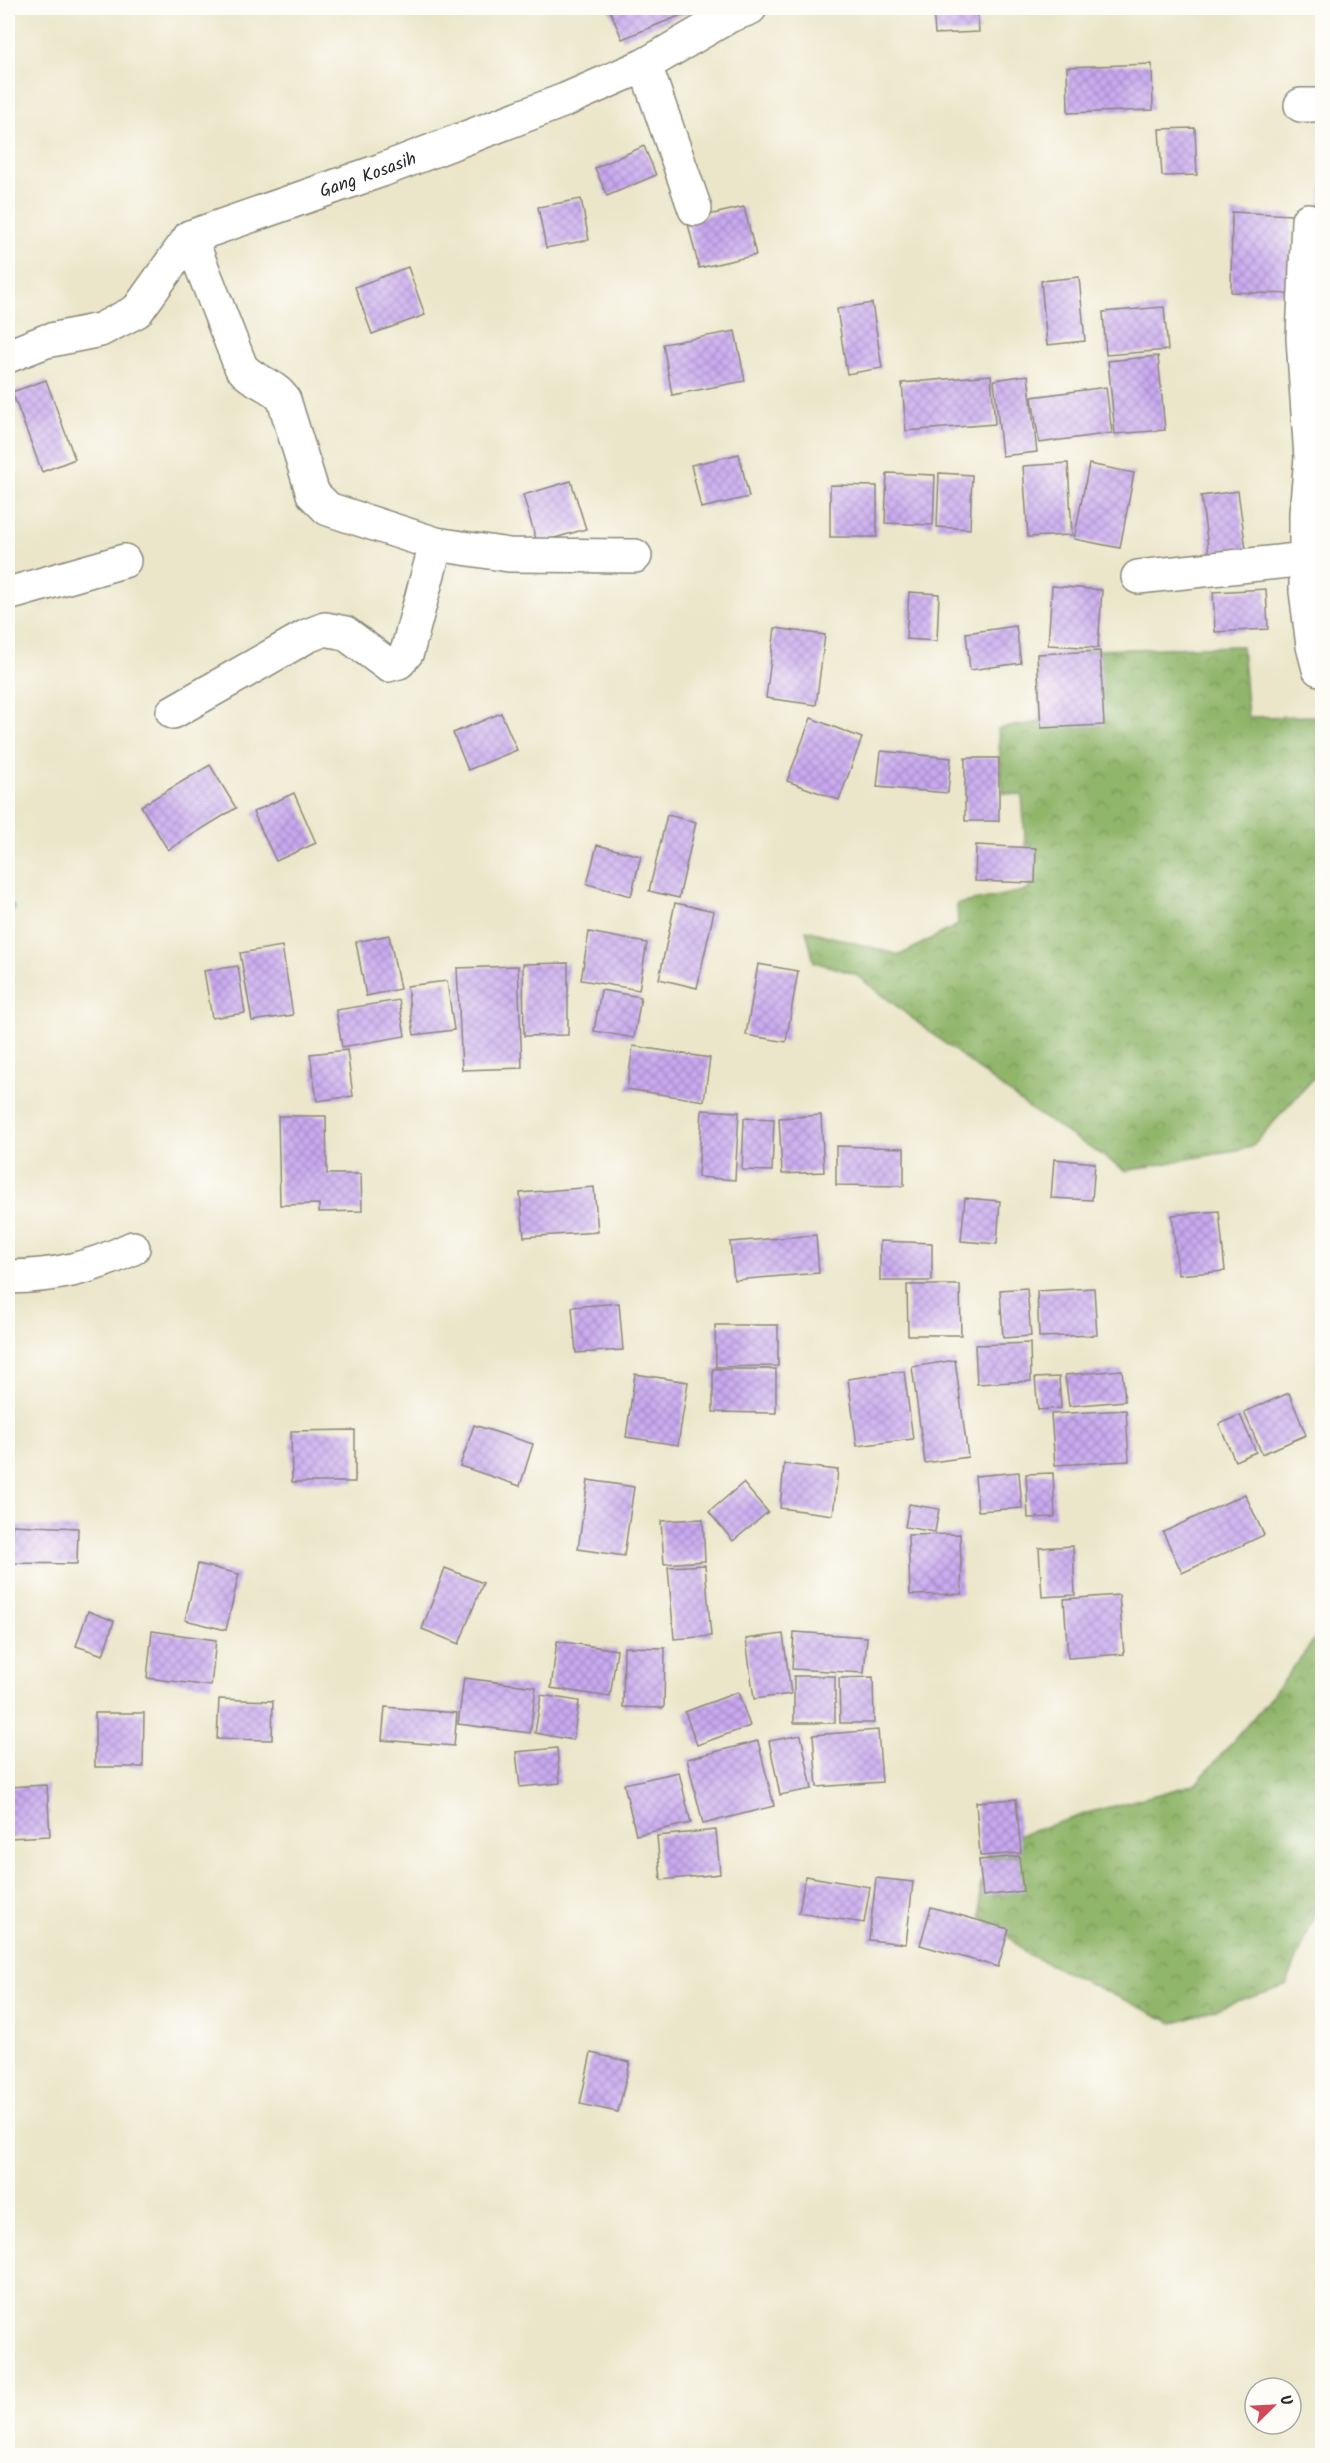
<svg xmlns="http://www.w3.org/2000/svg" width="1330" height="2463" font-family="Kalam,sans-serif">
  <defs>
    <pattern id="forest-crowns" width="20" height="18" patternUnits="userSpaceOnUse" patternTransform="scale(1.5)"><rect width="20" height="18" fill="#90b66a"/><path d="M2 6a3 3 0 1 1 6 0M12 15a3 3 0 1 1 6 0" fill="none" stroke="#769457"/></pattern>
    <pattern id="building-cross-hatch" width="8" height="8" patternUnits="userSpaceOnUse" patternTransform="scale(1.5)"><rect width="8" height="8" fill="#c9a9f0"/><path d="M0 0l8 8M0 8l8-8" fill="none" stroke="#a38ac3"/></pattern>
  </defs>
  <rect width="100%" height="100%" fill="#fdfcf7"/>
  <filter id="ink" filterUnits="userSpaceOnUse"><feTurbulence type="fractalNoise" baseFrequency=".0167" numOctaves="2"/><feDisplacementMap in="SourceGraphic" scale="12" xChannelSelector="R" yChannelSelector="G"/><feConvolveMatrix kernelMatrix="1 2 1 2 8 2 1 2 1" color-interpolation-filters="sRGB"/></filter>
  <filter id="wash" filterUnits="userSpaceOnUse"><feTurbulence type="fractalNoise" baseFrequency=".008" numOctaves="4" result="noise"/><feDisplacementMap in="SourceGraphic" scale="24" xChannelSelector="R" yChannelSelector="G"/><feGaussianBlur stdDeviation="1.35" result="paint"/><feColorMatrix in="noise" values="0 0 0 0 0 0 0 0 0 0 0 0 0 0 0 0 0 1.4 0 .05"/><feComposite in="paint" operator="in"/></filter>
  <g filter="url(#wash)">
    <rect width="100%" height="100%" fill="#ebe6c9"/>
    <g fill="url(#forest-crowns)" stroke="#5e704a" stroke-width="1.5">
      <path d="M1242,646L1248,717L1322,716V1069L1251,1147L1126,1171L1030,1109L855,974L814,962L806,930L900,955L958,925L957,904L1029,890L1022,795L1003,793L998,729L1040,722L1037,657L1096,650Z"/>
      <path d="M1322,1630V1898L1286,1986L1173,2023L1025,1953L1004,1932L981,1916L980,1889L989,1845L1091,1812L1196,1784L1265,1704Z"/>
    </g>
    <g fill="none" stroke-linecap="round" stroke-linejoin="round">
      <path stroke="#56bbd4" stroke-width="12" d="M8,910L9,908"/>
    </g>
    <g id="blocks">
      <g fill="url(#building-cross-hatch)">
        <path d="M609,8H687L689,12L622,39Z"/>
        <path d="M933,8H977L979,32L935,34Z"/>
        <path d="M1152,64L1153,110L1068,113L1067,67Z"/>
        <path d="M1195,128L1197,175L1162,176L1159,129Z"/>
        <path d="M644,146L656,175L607,196L595,168Z"/>
        <path d="M1321,185H1322V218L1319,217Z"/>
        <path d="M581,199L589,240L546,248L538,207Z"/>
        <path d="M744,207L756,255L699,268L687,220Z"/>
        <path d="M1232,212L1292,215L1290,294L1231,292Z"/>
        <path d="M408,267L425,315L372,334L355,287Z"/>
        <path d="M1079,277L1085,341L1047,345L1041,281Z"/>
        <path d="M872,303L882,368L847,374L837,309Z"/>
        <path d="M1164,307L1168,350L1106,355L1103,312Z"/>
        <path d="M735,331L745,381L672,395L663,344Z"/>
        <path d="M1158,356L1165,430L1115,434L1108,361Z"/>
        <path d="M991,375L995,424L906,431L902,383Z"/>
        <path d="M1028,375L1037,452L1002,456L994,380Z"/>
        <path d="M46,380L75,459L42,472L12,392Z"/>
        <path d="M1106,387L1112,433L1039,443L1032,397Z"/>
        <path d="M739,454L749,497L701,508L691,465Z"/>
        <path d="M1068,463L1072,535L1028,537L1023,466Z"/>
        <path d="M1089,464L1134,473L1120,548L1074,539Z"/>
        <path d="M887,473L935,475L933,525L885,523Z"/>
        <path d="M939,473L972,475L970,529L937,527Z"/>
        <path d="M571,481L586,529L537,543L523,495Z"/>
        <path d="M830,485L877,486V537H830Z"/>
        <path d="M1238,491L1246,549L1209,554L1201,496Z"/>
        <path d="M1052,586L1102,590L1098,648L1048,645Z"/>
        <path d="M1266,589L1268,629L1215,632L1213,592Z"/>
        <path d="M909,592L939,594L937,641L906,639Z"/>
        <path d="M1016,626L1021,663L970,670L966,633Z"/>
        <path d="M775,628L825,635L816,705L766,698Z"/>
        <path d="M1100,651L1104,725L1041,728L1037,654Z"/>
        <path d="M501,713L517,750L468,770L453,733Z"/>
        <path d="M811,718L862,738L839,800L787,781Z"/>
        <path d="M881,751L951,758L948,793L877,787Z"/>
        <rect x="965" y="758" width="34" height="63"/>
        <path d="M210,765L236,808L168,850L141,806Z"/>
        <path d="M294,793L316,843L276,861L253,812Z"/>
        <path d="M667,815L696,822L679,898L649,891Z"/>
        <path d="M597,845L641,856L631,896L587,884Z"/>
        <path d="M976,845L1036,848L1035,883L975,881Z"/>
        <path d="M675,903L714,911L697,988L659,979Z"/>
        <path d="M589,932L647,943L639,990L581,980Z"/>
        <path d="M389,935L400,989L366,996L356,942Z"/>
        <path d="M282,946L293,1015L252,1021L240,953Z"/>
        <path d="M568,963V1035L524,1036L523,964Z"/>
        <path d="M758,964L798,971L786,1042L746,1035Z"/>
        <path d="M238,966L245,1013L212,1018L204,971Z"/>
        <path d="M518,966L522,1068L462,1070L457,968Z"/>
        <path d="M447,981L454,1030L414,1035L407,986Z"/>
        <path d="M601,990L641,997L634,1038L594,1031Z"/>
        <path d="M399,1000L405,1036L342,1047L336,1010Z"/>
        <path d="M633,1046L710,1058L704,1101L627,1089Z"/>
        <path d="M347,1050L353,1096L317,1101L310,1054Z"/>
        <path d="M702,1110L739,1112L735,1180L698,1177Z"/>
        <path d="M821,1115L824,1172L782,1174L779,1118Z"/>
        <path d="M278,1116H326L327,1174H361L362,1211L319,1212V1204L280,1205Z"/>
        <path d="M744,1118L774,1119L772,1171L742,1170Z"/>
        <path d="M836,1146L904,1148V1186L836,1185Z"/>
        <path d="M1054,1159L1095,1163L1092,1200L1051,1198Z"/>
        <path d="M594,1187L598,1232L524,1237L520,1193Z"/>
        <path d="M965,1198L1000,1201L997,1244L961,1241Z"/>
        <path d="M1219,1211L1225,1271L1178,1275L1172,1215Z"/>
        <path d="M816,1235L819,1273L734,1280L730,1242Z"/>
        <path d="M880,1241L932,1243V1281H880Z"/>
        <path d="M907,1285H960L961,1335H908Z"/>
        <path d="M1027,1288L1031,1336L1003,1338L1000,1290Z"/>
        <path d="M1094,1288L1097,1335L1039,1337L1037,1291Z"/>
        <path d="M619,1303L623,1350L576,1353L572,1307Z"/>
        <path d="M715,1325H778V1366L716,1367Z"/>
        <path d="M1030,1343L1031,1381L977,1384L975,1345Z"/>
        <path d="M955,1360L968,1457L925,1463L912,1367Z"/>
        <path d="M713,1369H776V1413L713,1412Z"/>
        <path d="M1122,1370L1125,1401L1069,1406L1065,1375Z"/>
        <path d="M904,1371L913,1439L857,1446L848,1379Z"/>
        <path d="M635,1374L688,1382L678,1445L626,1437Z"/>
        <path d="M1059,1377L1061,1408L1038,1410L1035,1378Z"/>
        <path d="M1289,1393L1306,1435L1262,1454L1244,1412Z"/>
        <path d="M1126,1410L1129,1461L1055,1465L1051,1414Z"/>
        <path d="M1240,1415L1256,1452L1235,1461L1219,1424Z"/>
        <path d="M474,1425L533,1444L520,1486L460,1466Z"/>
        <path d="M355,1430V1482H292L291,1431Z"/>
        <path d="M784,1464L838,1470L833,1515L780,1508Z"/>
        <path d="M1019,1472L1022,1508L978,1511L975,1476Z"/>
        <path d="M1053,1473L1055,1517L1028,1518L1026,1474Z"/>
        <path d="M588,1480L634,1487L624,1556L578,1549Z"/>
        <path d="M743,1483L768,1512L733,1541L709,1512Z"/>
        <path d="M1245,1494L1264,1535L1182,1573L1163,1532Z"/>
        <path d="M909,1504L939,1509L935,1532L905,1527Z"/>
        <path d="M703,1519L705,1561L664,1564L661,1521Z"/>
        <path d="M12,1525L78,1528L77,1564L11,1563Z"/>
        <path d="M960,1534L962,1594L910,1595L908,1535Z"/>
        <path d="M1073,1546L1075,1595L1042,1597L1039,1548Z"/>
        <path d="M198,1564L239,1574L226,1630L185,1620Z"/>
        <path d="M705,1565L711,1636L674,1639L668,1567Z"/>
        <path d="M445,1568L483,1583L459,1644L422,1629Z"/>
        <path d="M1119,1595L1124,1654L1068,1658L1064,1599Z"/>
        <path d="M88,1611L114,1621L103,1655L76,1646Z"/>
        <path d="M152,1631L216,1640L211,1686L147,1678Z"/>
        <path d="M794,1632L867,1637L864,1673L792,1669Z"/>
        <path d="M783,1634L791,1694L754,1699L746,1639Z"/>
        <path d="M557,1641L617,1650L610,1697L551,1688Z"/>
        <path d="M624,1647L665,1648L664,1708L623,1707Z"/>
        <rect x="794" y="1676" width="41" height="47"/>
        <path d="M873,1677L874,1723H840L839,1678Z"/>
        <path d="M464,1678L536,1687L530,1733L458,1724Z"/>
        <path d="M738,1692L750,1726L697,1745L685,1712Z"/>
        <path d="M541,1695L579,1701L573,1740L535,1733Z"/>
        <path d="M219,1699L273,1701L272,1740L217,1739Z"/>
        <path d="M385,1707L457,1713L454,1746L382,1740Z"/>
        <path d="M95,1713H144L143,1767H95Z"/>
        <path d="M878,1730L882,1782L817,1787L813,1735Z"/>
        <path d="M801,1735L812,1789L780,1795L769,1741Z"/>
        <path d="M758,1741L774,1806L703,1824L687,1759Z"/>
        <path d="M557,1748L560,1783L520,1787L516,1752Z"/>
        <path d="M679,1772L691,1823L636,1835L624,1784Z"/>
        <path d="M47,1785L50,1836L9,1838L8,1787Z"/>
        <path d="M1016,1799L1021,1853L980,1856L976,1802Z"/>
        <path d="M716,1830L720,1874L661,1880L657,1836Z"/>
        <path d="M1019,1856L1023,1891L983,1896L979,1860Z"/>
        <path d="M805,1876L870,1887L864,1923L799,1913Z"/>
        <path d="M876,1878L913,1882L906,1944L869,1940Z"/>
        <path d="M931,1907L1009,1929L998,1967L920,1945Z"/>
        <path d="M591,2053L630,2062L618,2112L580,2104Z"/>
      </g>
    </g>
  </g>
  <g filter="url(#ink)">
    <use href="#blocks" fill-opacity="0" stroke="#8b887a" stroke-width="1.5"/>
    <g fill="none" stroke-linecap="round" stroke-linejoin="round">
      <g stroke="#8b887a" stroke-width="36">
        <g id="street">
          <path d="M645,65L695,209"/>
          <path d="M1301,105H1322"/>
          <path d="M1308,220L1303,338L1311,458L1306,513V591L1313,646L1319,669"/>
          <path id="s1" d="M8,356L46,341L100,330L137,311L190,237L382,170L565,100L645,65L729,16L750,8"/>
          <path d="M436,544L509,555L635,556"/>
          <path d="M1138,577L1306,559"/>
          <path d="M8,594L124,561"/>
          <path d="M173,712L307,636L325,629L345,633L388,665L399,662L407,652L436,544L328,509L313,494L284,400C274,384 253,382 241,367L190,237"/>
          <path d="M8,1277C56,1276 89,1269 133,1248"/>
        </g>
      </g>
      <use href="#street" stroke="#fff" stroke-width="33"/>
    </g>
  </g>
  <g text-anchor="middle" stroke-width="4.5" stroke-linejoin="round" paint-order="stroke">
    <g font-size="18" fill="#2b2b2b" stroke="#fdfcf7">
      <text dy="6" stroke="none"><textPath href="#s1" startOffset="417">Gang Kosasih</textPath></text>
    </g>
  </g>
  <rect width="1330" height="2463" fill="none" stroke="#fdfcf7" stroke-width="30"/>
  <g transform="translate(1273 2406) rotate(66)"><circle r="28" fill="#fdfcf7" stroke="#a9a8a5" stroke-width="1.5"/>
  <path d="M0-4.5L10 22L0 15L-10 22Z" fill="#d1495b"/>
  <text y="-9" font-size="16" font-weight="bold" text-anchor="middle" fill="#2b2b2b">U</text>
  </g>
</svg>
